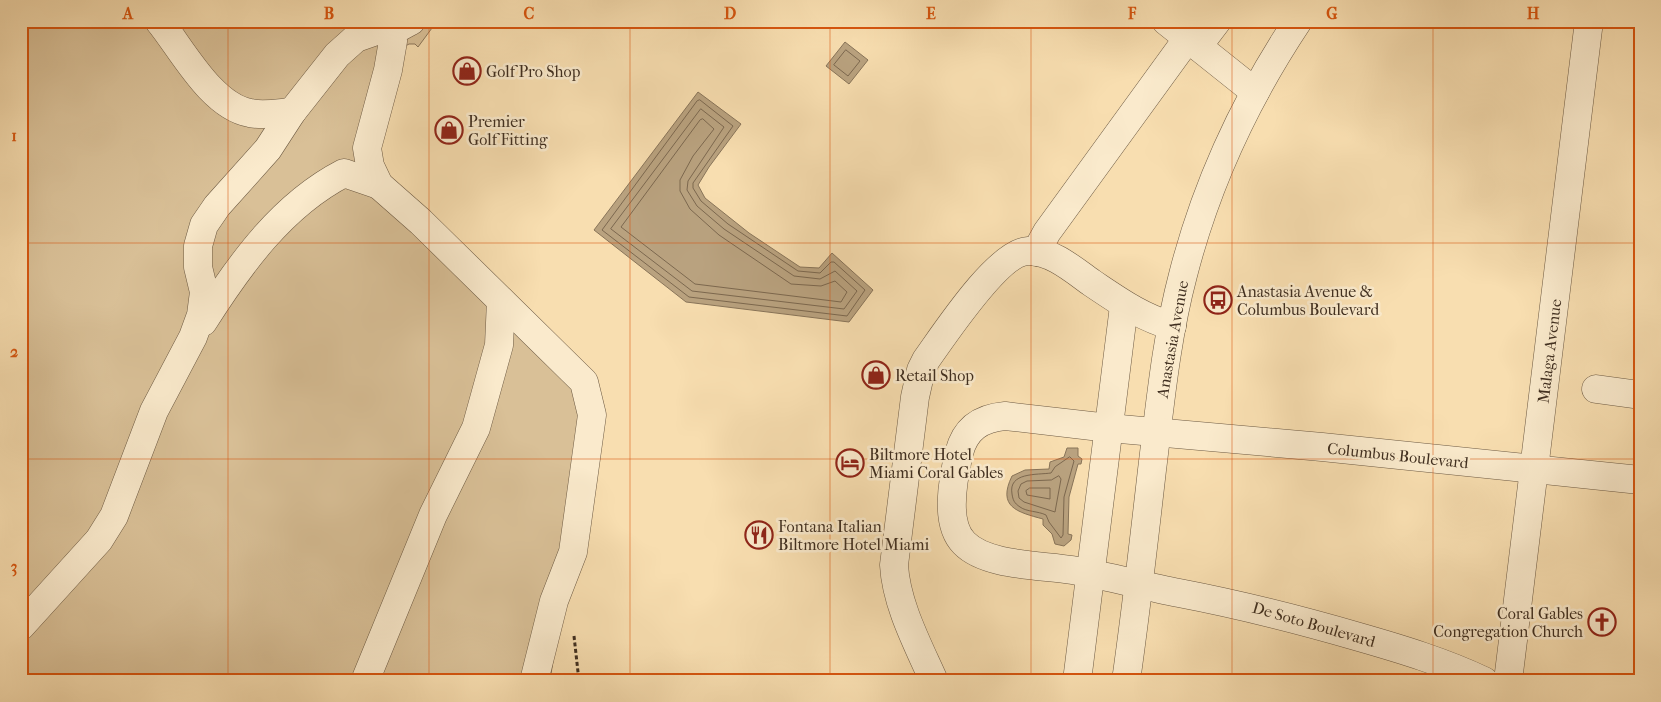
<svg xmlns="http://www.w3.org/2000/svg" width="1661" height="702" font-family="'IM FELL French Canon',serif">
  <rect width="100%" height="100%" fill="#f8deb0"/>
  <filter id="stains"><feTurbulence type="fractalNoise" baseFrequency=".004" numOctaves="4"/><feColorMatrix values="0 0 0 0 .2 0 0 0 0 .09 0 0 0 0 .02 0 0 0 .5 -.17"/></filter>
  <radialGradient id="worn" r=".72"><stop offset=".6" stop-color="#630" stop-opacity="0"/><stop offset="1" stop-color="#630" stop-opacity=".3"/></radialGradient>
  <path fill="#d9c097" stroke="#8c775b" d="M21,21H431L432,28L418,47L415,44H409L402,48L378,160L408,201L594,379L550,681H21Z"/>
  <g fill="#b9a27f" stroke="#887459">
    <path d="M845,42L868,60L849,84L826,66Z"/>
    <path d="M698,92L741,124L709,167L698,185L705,198L749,233L800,267L819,268L832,253L873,290L849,322L686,302L594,230Z"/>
    <path d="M1067,448H1078V456L1082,459L1081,464H1078L1069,497L1068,534L1072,535L1071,540L1064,546L1055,544L1052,534L1043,525V519C1017,512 997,507 1012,476L1025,470L1049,469L1050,462L1064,457Z"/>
  </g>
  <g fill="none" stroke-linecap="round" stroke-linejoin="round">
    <g stroke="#7c684f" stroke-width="1">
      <path d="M846,50L860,61L848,76L834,65Z"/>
      <path d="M700,100L733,126L693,183V188L701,201L728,224L798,271L820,273L831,262H834L865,290L847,316L689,297L602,230L697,101Z"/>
      <path d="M701,109L724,127L688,181L687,190L697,206L724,229L794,276L820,279L835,271L857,291L844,309L692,291L611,229Z"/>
      <path d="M703,119L714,129L693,156L680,180V191L690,209L719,235L791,284L821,286L835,281L847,292L841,302L695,284L621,227L700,120Z"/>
      <path d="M1070,457L1074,461L1064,497L1063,535L1061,538L1049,522L1046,515C1038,511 1027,512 1020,507C1014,503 1013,500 1012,494C1008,472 1037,475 1051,473L1055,467Z"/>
      <path d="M1059,476L1061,479L1055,512L1024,502L1019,498L1018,491L1021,484L1027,481L1051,480Z"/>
      <path d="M1030,488H1050V499L1027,495L1026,491Z"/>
    </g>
    <g stroke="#6d5a43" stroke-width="29">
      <g id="minor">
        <path d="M159,21C182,49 211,106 250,113C263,116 279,113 292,112"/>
        <path d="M1166,21L1255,92"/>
        <path d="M380,26L393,41L388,70L367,148L370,166L379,185L421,222L584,382L592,415L573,552L554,601L534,681"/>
        <path d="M387,34L411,21"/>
        <path d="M1198,46L1217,21"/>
        <path d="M1036,252L1047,232L1188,38"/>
        <path d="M203,322C240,264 282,205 344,173L379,185"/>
        <path d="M1596,389L1640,395"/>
        <path d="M21,626L99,540L114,516L154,411L193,337L201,315L204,292L198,267V246L204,225L217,206L268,149L292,112L337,55L356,38L376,31L383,21"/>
        <path d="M365,681L433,515L476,428L499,345L501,301"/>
        <path d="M934,681C918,645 896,604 894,565L915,397L921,370L926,360C944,335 998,252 1028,251C1051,250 1075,271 1092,283C1119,301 1141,317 1172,326"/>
        <path d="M1077,681L1124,306"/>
        <path d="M1126,681C1136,611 1144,540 1152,470C1160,405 1166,339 1183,275C1206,185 1246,99 1298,21"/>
        <path d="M1484,681C1444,662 1401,649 1359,637C1297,619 1242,605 1179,593C1143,586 1108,576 1072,570C1041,565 986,566 964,543C944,523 953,479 959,453C965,429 981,418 1005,416L1109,428L1322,447L1640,480"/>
        <path d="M1508,681L1589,21"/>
      </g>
    </g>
    <path stroke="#3f2e1f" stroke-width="3" stroke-dasharray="4 2.5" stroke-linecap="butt" d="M574,636L579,681"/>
    <use href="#minor" stroke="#faeacc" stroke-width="28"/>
  </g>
  <path fill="none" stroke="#d7550e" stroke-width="1" stroke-opacity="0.55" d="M228,21V681M429,21V681M630,21V681M830,21V681M1031,21V681M1232,21V681M1433,21V681M21,243H1640M21,459H1640"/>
  <defs>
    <g id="shop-ring" transform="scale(1.4375)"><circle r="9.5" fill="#faeacc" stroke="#8f2418" stroke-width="1.5"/><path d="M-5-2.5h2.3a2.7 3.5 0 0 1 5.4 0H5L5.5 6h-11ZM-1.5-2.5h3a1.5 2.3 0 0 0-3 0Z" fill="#8f2418"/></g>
    <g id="bus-ring" transform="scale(1.4375)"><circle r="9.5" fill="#faeacc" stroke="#8f2418" stroke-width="1.5"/><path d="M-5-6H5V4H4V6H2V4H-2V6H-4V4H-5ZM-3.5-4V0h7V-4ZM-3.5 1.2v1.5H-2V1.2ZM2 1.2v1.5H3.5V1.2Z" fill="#8f2418"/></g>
    <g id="hotel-ring" transform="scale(1.4375)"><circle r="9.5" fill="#faeacc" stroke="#8f2418" stroke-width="1.5"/><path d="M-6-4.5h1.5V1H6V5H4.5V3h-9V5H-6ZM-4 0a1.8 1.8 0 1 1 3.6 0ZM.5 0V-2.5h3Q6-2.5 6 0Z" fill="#8f2418"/></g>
    <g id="restaurant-ring" transform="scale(1.4375)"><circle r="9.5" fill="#faeacc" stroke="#8f2418" stroke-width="1.5"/><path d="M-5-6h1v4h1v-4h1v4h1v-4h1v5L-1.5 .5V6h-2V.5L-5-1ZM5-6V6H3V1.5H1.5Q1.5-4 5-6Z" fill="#8f2418"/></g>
    <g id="church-ring" transform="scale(1.4375)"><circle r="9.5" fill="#faeacc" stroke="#8f2418" stroke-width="1.5"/><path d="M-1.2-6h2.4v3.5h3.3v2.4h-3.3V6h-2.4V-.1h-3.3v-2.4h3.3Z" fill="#8f2418"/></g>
  </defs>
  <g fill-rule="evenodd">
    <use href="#shop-ring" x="467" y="71"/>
    <use href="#shop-ring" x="449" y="130"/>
    <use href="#bus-ring" x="1218" y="300"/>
    <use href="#shop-ring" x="876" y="375"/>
    <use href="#hotel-ring" x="850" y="463"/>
    <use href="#restaurant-ring" x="759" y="535"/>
    <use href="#church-ring" x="1602" y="622"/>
  </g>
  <g text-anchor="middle" stroke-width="5" stroke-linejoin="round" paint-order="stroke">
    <g font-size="16" fill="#3f2e1f" stroke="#faeacc" text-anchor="start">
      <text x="486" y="77">Golf Pro Shop</text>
      <text x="468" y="127">Premier<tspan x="468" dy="18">Golf Fitting</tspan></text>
      <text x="1237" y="297">Anastasia Avenue &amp;<tspan x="1237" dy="18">Columbus Boulevard</tspan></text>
      <text x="895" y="381">Retail Shop</text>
      <text x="869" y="460">Biltmore Hotel<tspan x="869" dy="18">Miami Coral Gables</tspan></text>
      <text x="778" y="532">Fontana Italian<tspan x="778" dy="18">Biltmore Hotel Miami</tspan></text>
      <text x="1583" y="619" text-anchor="end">Coral Gables<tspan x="1583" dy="18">Congregation Church</tspan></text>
    </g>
    <g font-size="16" fill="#3f2e1f" stroke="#faeacc">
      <text transform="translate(1172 339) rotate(-80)" y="6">Anastasia Avenue</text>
      <text transform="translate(1549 351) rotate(-83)" y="6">Malaga Avenue</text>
      <text transform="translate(1398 455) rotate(6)" y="6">Columbus Boulevard</text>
      <text transform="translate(1314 624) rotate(16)" y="6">De Soto Boulevard</text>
    </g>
  </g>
  <rect width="1661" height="702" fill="none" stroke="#f8deb0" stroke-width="55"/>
  <rect x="28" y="28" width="1606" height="646" fill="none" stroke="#d7550e" stroke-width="2"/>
  <g font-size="16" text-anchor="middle" font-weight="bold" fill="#d7550e">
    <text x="128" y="19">A</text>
    <text x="329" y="19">B</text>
    <text x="529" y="19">C</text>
    <text x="730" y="19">D</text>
    <text x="931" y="19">E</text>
    <text x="1132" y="19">F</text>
    <text x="1332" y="19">G</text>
    <text x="1533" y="19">H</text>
    <text x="14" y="141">1</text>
    <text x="14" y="357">2</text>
    <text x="14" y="572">3</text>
  </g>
  <rect width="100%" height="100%" filter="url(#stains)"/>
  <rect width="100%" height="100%" fill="url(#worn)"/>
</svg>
